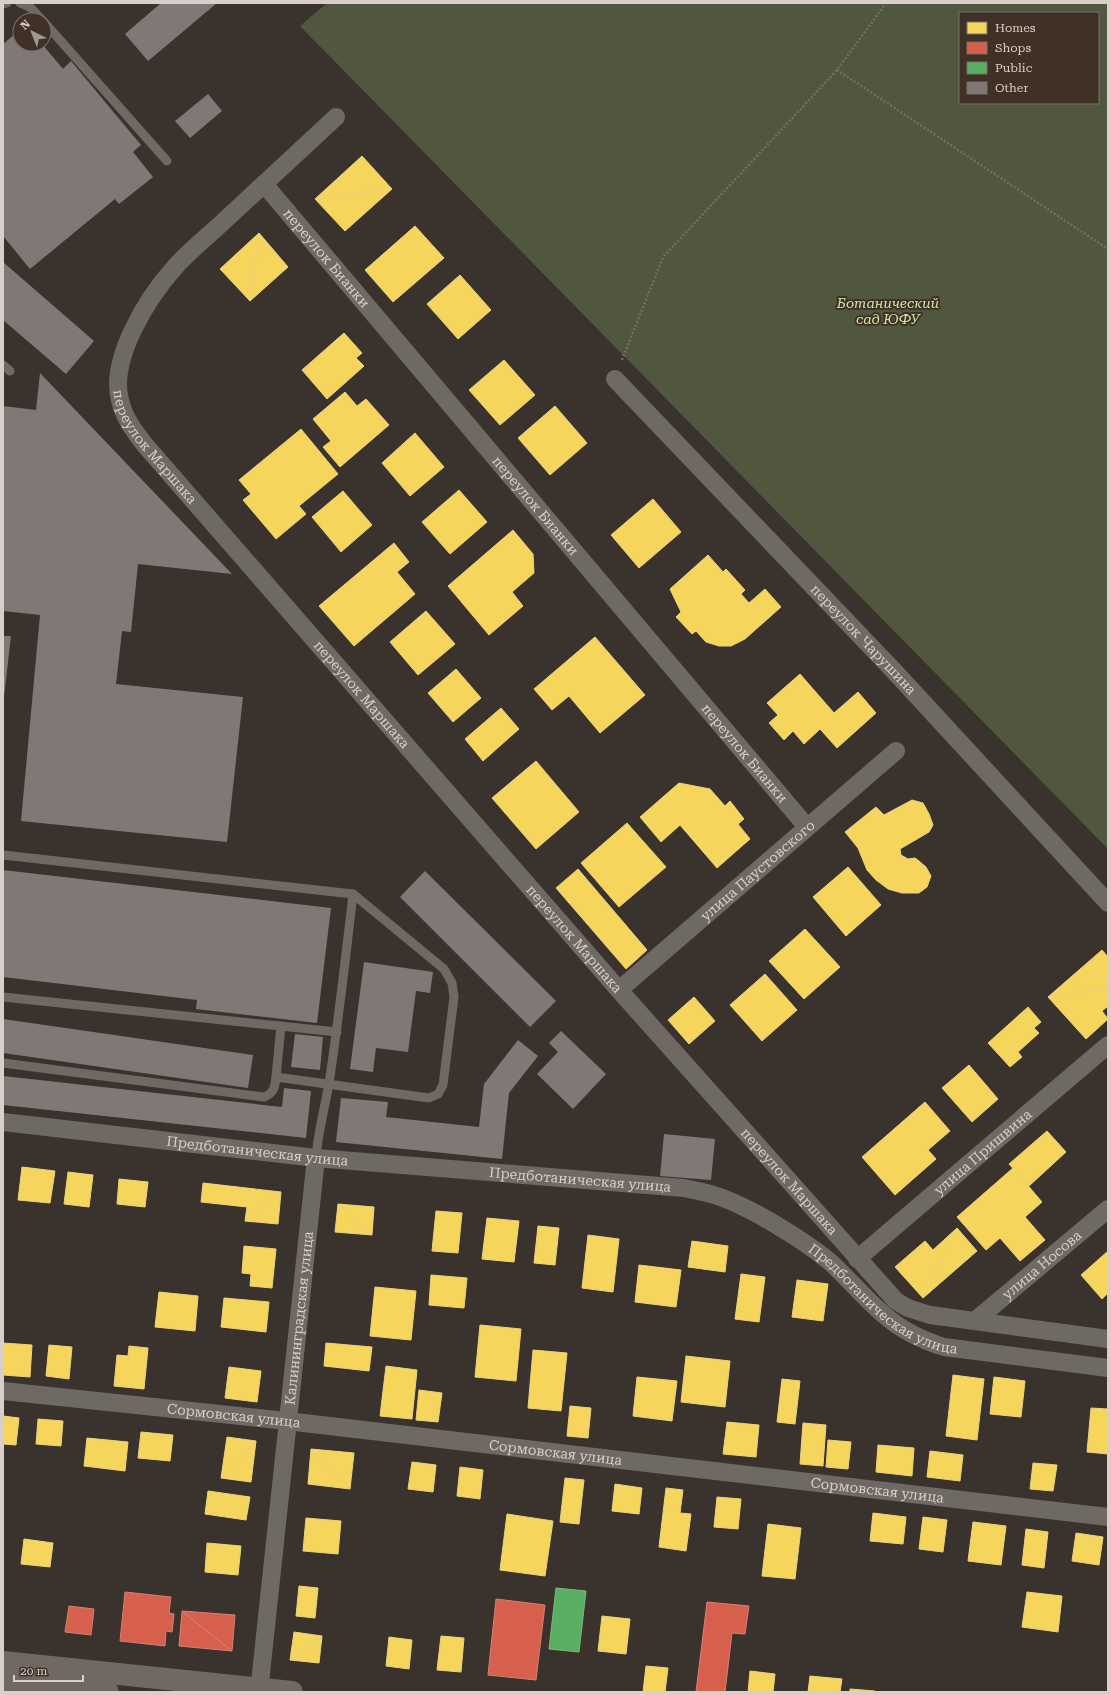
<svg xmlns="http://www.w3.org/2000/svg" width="1111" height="1695" font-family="'Roboto Serif',serif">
  <rect width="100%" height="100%" fill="#3a322d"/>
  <path fill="#51573e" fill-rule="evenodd" d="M327,3H1108V849L300,26ZM960,13H1098V103H960Z"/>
  <g fill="#f6d55c" stroke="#edd37c">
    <path d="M362,156L392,189L315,199Z"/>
    <path d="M392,189L345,231L315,199Z"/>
    <path d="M415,226L444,258L393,302L365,270Z"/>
    <path d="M259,233L288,267L250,301Z"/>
    <path d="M259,233L250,301L220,269Z"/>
    <path d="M460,275L491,310L458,339L427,304Z"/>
    <path d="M344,333L362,353L356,358L364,366L327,399L302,370Z"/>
    <path d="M504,360L535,395L500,425L469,390Z"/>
    <path d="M345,392L357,406L366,399L389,425L340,467L323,447L331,441L313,419Z"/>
    <path d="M555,406L587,443L550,475L518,438Z"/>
    <path d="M301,429L338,474L299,506L306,514L276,539L243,500L251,494L239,480Z"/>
    <path d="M415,433L444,467L410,496L382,463Z"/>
    <path d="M459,490L487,522L450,554L422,522Z"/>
    <path d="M343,491L372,525L341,552L312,517Z"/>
    <path d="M653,499L681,532L639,568L611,535Z"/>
    <path d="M513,530L533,554L534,573L512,592L523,606L489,635L448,586Z"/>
    <path d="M394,543L409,562L397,572L415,594L354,646L319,606Z"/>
    <path d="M708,555L723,572L726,569L745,590L741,594L749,603L765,589L781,607L745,639L731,646H719L706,642L696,631L692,634L676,617L681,612L670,589Z"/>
    <path d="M426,611L455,644L418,675L390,642Z"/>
    <path d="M595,637L645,695L600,733L569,696L552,710L534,689Z"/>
    <path d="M456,669L481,698L453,722L428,693Z"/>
    <path d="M800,674L834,713L858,692L876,713L837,748L820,729L804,744L793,731L784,740L769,723L778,715L767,703Z"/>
    <path d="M501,708L519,729L483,761L465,739Z"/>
    <path d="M536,761L579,812L536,849L492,798Z"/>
    <path d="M679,783L710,789L725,806L730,801L744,819L738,824L750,839L717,868L680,825L661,842L640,817Z"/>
    <path d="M912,800L923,803L929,814L933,825L929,832L900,849L901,855L908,859L915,858L919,861L926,867L931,876L927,887L919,893H902L888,889L876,880L867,870L858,848L845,832L876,807L884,815Z"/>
    <path d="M627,823L666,867L619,907L581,863Z"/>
    <path d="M848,867L881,905L846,936L813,897Z"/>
    <path d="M578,869L647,950L626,969L556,888Z"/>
    <path d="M805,929L840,967L804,999L769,961Z"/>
    <path d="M1102,950L1108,957V988L1048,997Z"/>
    <path d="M765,974L797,1010L762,1041L730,1005Z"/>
    <path d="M1108,988V1006L1102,1011L1108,1019L1086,1039L1048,997Z"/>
    <path d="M694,997L715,1021L689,1044L668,1020Z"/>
    <path d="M1028,1007L1041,1022L1034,1028L1039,1033L1018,1052L1022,1057L1010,1067L988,1043Z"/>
    <path d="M969,1065L998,1099L972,1122L942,1088Z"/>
    <path d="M925,1102L950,1131L928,1150L936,1159L895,1195L862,1157Z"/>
    <path d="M1047,1131L1066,1152L1029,1186L1009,1164Z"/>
    <path d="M22,1167L55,1171L50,1203L18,1200Z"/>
    <path d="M1013,1168L1042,1202L1025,1217L1045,1240L1020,1261L1000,1238L986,1250L957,1217Z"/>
    <path d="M68,1172L93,1175L89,1207L64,1204Z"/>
    <path d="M119,1179L148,1182L145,1207L117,1204Z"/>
    <path d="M203,1183L281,1192L245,1221L247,1207L201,1202Z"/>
    <path d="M281,1192L278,1224L245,1221Z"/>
    <path d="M338,1204L372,1235L335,1232Z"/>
    <path d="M338,1204L374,1207L372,1235Z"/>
    <path d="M436,1211L462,1213L458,1253L432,1251Z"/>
    <path d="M487,1218L519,1221L514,1262L482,1259Z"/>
    <path d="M538,1226L559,1228L555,1265L534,1263Z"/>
    <path d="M957,1228L923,1298L895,1267L925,1241L933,1250Z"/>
    <path d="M957,1228L977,1251L923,1298Z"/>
    <path d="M588,1235L619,1239L613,1292L582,1288Z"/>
    <path d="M692,1241L728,1246L725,1272L688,1267Z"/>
    <path d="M244,1246L276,1249L272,1288L250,1286L251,1274L242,1273Z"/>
    <path d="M1108,1251V1293L1102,1299L1081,1275Z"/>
    <path d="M639,1265L681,1270L676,1307L635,1302Z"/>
    <path d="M741,1274L765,1277L759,1322L735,1319Z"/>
    <path d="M431,1275L467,1278L464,1308L429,1305Z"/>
    <path d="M797,1280L828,1284L823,1321L792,1317Z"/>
    <path d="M375,1287L416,1291L411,1340L370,1336Z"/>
    <path d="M159,1292L198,1296L195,1331L155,1327Z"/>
    <path d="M224,1298L269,1302L266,1332L221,1327Z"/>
    <path d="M480,1325L521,1329L516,1381L475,1377Z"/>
    <path d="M3,1343L32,1345L30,1377L3,1375Z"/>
    <path d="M326,1343L372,1347L369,1371L324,1366Z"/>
    <path d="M49,1345L72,1347L69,1379L46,1376Z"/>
    <path d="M129,1346L148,1348L144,1389L114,1386L117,1355L128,1356Z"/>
    <path d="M533,1350L567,1353L561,1411L528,1408Z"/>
    <path d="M686,1356L730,1361L725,1407L681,1402Z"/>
    <path d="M386,1366L417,1370L412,1419L380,1416Z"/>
    <path d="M229,1367L261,1371L257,1402L225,1398Z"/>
    <path d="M953,1375L984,1379L977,1440L946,1436Z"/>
    <path d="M637,1377L677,1381L672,1421L633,1416Z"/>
    <path d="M994,1377L1025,1381L1021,1417L990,1414Z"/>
    <path d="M782,1379L800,1381L795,1424L777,1422Z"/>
    <path d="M419,1390L442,1393L438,1422L416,1420Z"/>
    <path d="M570,1406L591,1408L588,1438L567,1436Z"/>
    <path d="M1091,1408L1108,1409V1454L1087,1452Z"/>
    <path d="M3,1416L19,1418L16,1445L3,1444Z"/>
    <path d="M38,1419L63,1421L61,1446L36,1444Z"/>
    <path d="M727,1422L759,1425L756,1457L723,1454Z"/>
    <path d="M803,1423L826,1425L823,1466L800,1464Z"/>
    <path d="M141,1432L173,1435L170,1461L138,1458Z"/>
    <path d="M227,1437L256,1441L221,1478Z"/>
    <path d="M87,1438L128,1442L125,1471L84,1466Z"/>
    <path d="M828,1440L851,1442L848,1469L826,1467Z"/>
    <path d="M256,1441L251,1482L221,1478Z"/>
    <path d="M878,1445L914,1448L912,1476L876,1472Z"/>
    <path d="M311,1449L350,1489L308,1484Z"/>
    <path d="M311,1449L354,1453L350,1489Z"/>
    <path d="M930,1451L963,1455L960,1481L927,1477Z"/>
    <path d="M412,1462L436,1465L433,1492L408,1489Z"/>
    <path d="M1033,1463L1057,1465L1053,1491L1030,1489Z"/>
    <path d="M460,1467L483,1470L480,1499L457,1496Z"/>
    <path d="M565,1478L584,1480L579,1524L560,1522Z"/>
    <path d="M615,1484L642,1488L639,1514L612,1511Z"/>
    <path d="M666,1488L683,1490L680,1513L691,1514L686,1551L659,1547Z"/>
    <path d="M208,1491L250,1497L246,1520L205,1514Z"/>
    <path d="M717,1497L741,1499L738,1529L714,1527Z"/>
    <path d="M873,1513L906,1517L903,1544L870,1541Z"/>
    <path d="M507,1514L553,1521L545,1576L500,1570Z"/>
    <path d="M923,1517L947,1520L943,1552L919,1549Z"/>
    <path d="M306,1518L341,1521L338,1554L303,1551Z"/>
    <path d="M973,1522L1006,1526L1001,1565L968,1561Z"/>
    <path d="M768,1524L801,1528L795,1579L762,1576Z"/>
    <path d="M1026,1529L1048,1532L1044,1568L1022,1565Z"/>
    <path d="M1076,1533L1103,1537L1099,1565L1072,1561Z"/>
    <path d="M24,1539L53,1543L50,1567L21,1564Z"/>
    <path d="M207,1543L241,1546L238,1575L205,1572Z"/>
    <path d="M299,1586L318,1588L315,1618L296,1616Z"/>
    <path d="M1027,1592L1062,1596L1058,1632L1022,1627Z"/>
    <path d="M602,1616L630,1619L626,1654L598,1651Z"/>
    <path d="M294,1632L322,1636L290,1660Z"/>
    <path d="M322,1636L319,1663L290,1660Z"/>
    <path d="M441,1636L464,1638L461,1672L437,1670Z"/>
    <path d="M389,1637L412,1640L409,1669L386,1666Z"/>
    <path d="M646,1666L668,1668L665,1692H643Z"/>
    <path d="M750,1671L775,1674L773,1692H748Z"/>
    <path d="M810,1676L842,1679L840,1692H808Z"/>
    <path d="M850,1689L875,1691V1692H850Z"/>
  </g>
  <g fill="#d6604d" stroke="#d78172">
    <path d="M125,1592L171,1597L169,1613L174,1614L172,1632L166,1631L165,1646L120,1641Z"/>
    <path d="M496,1599L545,1605L536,1680L488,1675Z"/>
    <path d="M707,1602L749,1606L745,1634L732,1633L725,1692H696Z"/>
    <path d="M69,1606L94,1609L91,1635L65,1632Z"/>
    <path d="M182,1611L232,1651L179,1646Z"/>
    <path d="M182,1611L235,1615L232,1651Z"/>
  </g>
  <path fill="#5aae61" stroke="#80b880" d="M556,1588L586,1591L579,1652L549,1649Z"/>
  <g fill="#807876">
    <path d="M161,3H217L148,61L125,34Z"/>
    <path d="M20,30V44H42L63,69L71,61L141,145L133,152L153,177L119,204L115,199L30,269L3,236V44Z"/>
    <path d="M208,94L222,111L190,138L175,121Z"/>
    <path d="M3,262L94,341L66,374L3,320Z"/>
    <path d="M40,373L232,574L138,564L131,632L122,631L116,684L243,697L227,842L21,821L40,615L3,611V406L36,410Z"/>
    <path d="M3,636H11L4,697H3Z"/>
    <path d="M3,870L331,908L317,1023L196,1009L197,1000L3,977Z"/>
    <path d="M425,871L556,1001L530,1027L400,897Z"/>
    <path d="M364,962L433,972L430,993L416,991L408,1052L376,1048L373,1072L350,1069Z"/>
    <path d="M3,1019L253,1055L248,1088L3,1053Z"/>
    <path d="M561,1031L606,1074L573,1109L537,1074L558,1052L549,1043Z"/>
    <path d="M295,1034L323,1037L320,1070L291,1067Z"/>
    <path d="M518,1040L538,1056L509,1093L502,1159L336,1142L341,1098L388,1102L386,1117L479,1127L484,1084Z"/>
    <path d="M3,1076L282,1107L284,1088L311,1091L306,1138L3,1105Z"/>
    <path d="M664,1134L715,1139L711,1180L660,1176Z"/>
  </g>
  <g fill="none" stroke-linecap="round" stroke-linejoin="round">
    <g stroke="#726d68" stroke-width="2.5" stroke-dasharray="2 2" stroke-linecap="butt">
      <path d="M837,70L1108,249"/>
      <path d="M622,360L663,257L837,70L886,3"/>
    </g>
    <g stroke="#6f6964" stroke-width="9">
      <path d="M20,3L31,8L42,20"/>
      <path d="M3,4L7,3"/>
      <path d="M44,22L167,161"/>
      <path d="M3,365L10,371"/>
      <path d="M3,855L353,894C346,955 339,1016 330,1077C326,1104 318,1130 316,1158"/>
      <path d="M3,997L337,1032"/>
      <path d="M3,1063L264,1097C274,1093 275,1087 276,1077L429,1098L438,1094L443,1085L454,997L452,983L444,969L353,894"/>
      <path d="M276,1077L281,1026"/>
    </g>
    <g stroke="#6f6964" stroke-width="18">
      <path id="s1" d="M336,117C298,152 261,187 223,222C207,237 189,251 175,267C148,297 109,359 120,400C124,418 134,431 145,445L619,990L896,1301L908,1308L930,1315L1108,1339"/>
      <path id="s2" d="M264,184L807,827"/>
      <path id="s3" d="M615,379L894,671L1108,903"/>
      <path id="s4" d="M619,990L896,751"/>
      <path id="s5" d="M3,1122L316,1158L684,1188C694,1190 704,1192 714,1195C747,1205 802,1239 829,1261C848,1278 864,1298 883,1314C901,1330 921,1340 944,1347L1108,1368"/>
      <path id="s6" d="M857,1259L1108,1045"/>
      <path id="s7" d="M976,1320L1108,1209"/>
      <path id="s8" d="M3,1391L287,1421L1108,1517"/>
      <path id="s9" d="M259,1692L316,1158"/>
    </g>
    <g stroke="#706963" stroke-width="22">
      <path d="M3,1662L292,1692"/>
      <path d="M3,1680L108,1692"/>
    </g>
  </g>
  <g text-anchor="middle" stroke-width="4" stroke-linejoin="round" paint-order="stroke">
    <g font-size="14" fill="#d9cfc8" stroke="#403127">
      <text dy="5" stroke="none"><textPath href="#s2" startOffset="97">переулок Бианки</textPath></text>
      <text dy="5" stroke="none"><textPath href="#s1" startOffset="427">переулок Маршака</textPath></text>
      <text dy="5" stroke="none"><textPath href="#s2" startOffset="421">переулок Бианки</textPath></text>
      <text dy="5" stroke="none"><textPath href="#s3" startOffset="360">переулок Чарушина</textPath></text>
      <text dy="5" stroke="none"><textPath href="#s1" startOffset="751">переулок Маршака</textPath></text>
      <text dy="5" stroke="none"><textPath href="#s2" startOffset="745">переулок Бианки</textPath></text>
      <text dy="5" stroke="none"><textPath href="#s4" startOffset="183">улица Паустовского</textPath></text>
      <text dy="5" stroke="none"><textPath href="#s1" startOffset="1075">переулок Маршака</textPath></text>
      <text dy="5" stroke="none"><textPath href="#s5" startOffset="256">Предботаническая улица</textPath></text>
      <text dy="5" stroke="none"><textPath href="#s6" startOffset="165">улица Пришвина</textPath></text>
      <text dy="5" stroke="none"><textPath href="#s5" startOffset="580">Предботаническая улица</textPath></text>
      <text dy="5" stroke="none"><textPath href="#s1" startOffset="1399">переулок Маршака</textPath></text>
      <text dy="5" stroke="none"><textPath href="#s7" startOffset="86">улица Носова</textPath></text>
      <text dy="5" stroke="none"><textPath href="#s5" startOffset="916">Предботаническая улица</textPath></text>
      <text dy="5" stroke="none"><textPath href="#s9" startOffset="376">Калининградская улица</textPath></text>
      <text dy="5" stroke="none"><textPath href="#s8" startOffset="232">Сормовская улица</textPath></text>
      <text dy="5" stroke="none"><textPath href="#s8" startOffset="556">Сормовская улица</textPath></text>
      <text dy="5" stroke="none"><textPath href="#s8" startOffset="880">Сормовская улица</textPath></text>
    </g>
    <g font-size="14" font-style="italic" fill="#d2e6a2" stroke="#403127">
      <text x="888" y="308">Ботанический<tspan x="888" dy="16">сад ЮФУ</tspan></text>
    </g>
  </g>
  <rect width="1111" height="1695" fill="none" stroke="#d9cfc8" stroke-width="8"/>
  <rect x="959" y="12" width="140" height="92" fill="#403127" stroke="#7d7067"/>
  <rect x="967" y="22" width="20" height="12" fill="#f6d55c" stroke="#7d7067"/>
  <text x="995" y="32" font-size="12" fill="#d9cfc8">Homes</text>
  <rect x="967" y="42" width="20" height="12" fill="#d6604d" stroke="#7d7067"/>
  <text x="995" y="52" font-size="12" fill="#d9cfc8">Shops</text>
  <rect x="967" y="62" width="20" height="12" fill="#5aae61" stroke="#7d7067"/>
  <text x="995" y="72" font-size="12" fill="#d9cfc8">Public</text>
  <rect x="967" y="82" width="20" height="12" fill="#807876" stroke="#7d7067"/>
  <text x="995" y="92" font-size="12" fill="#d9cfc8">Other</text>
  <g transform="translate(32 32) rotate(317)"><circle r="19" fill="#403127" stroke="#7d7067"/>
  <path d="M0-3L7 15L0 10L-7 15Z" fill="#a19892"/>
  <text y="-6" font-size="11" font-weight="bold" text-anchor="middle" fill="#d9cfc8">N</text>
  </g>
  <path d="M14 1675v6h69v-6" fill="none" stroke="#d9cfc8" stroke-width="2"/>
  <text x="20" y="1675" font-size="12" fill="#d9cfc8" stroke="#403127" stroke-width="3" paint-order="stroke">20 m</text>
</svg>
